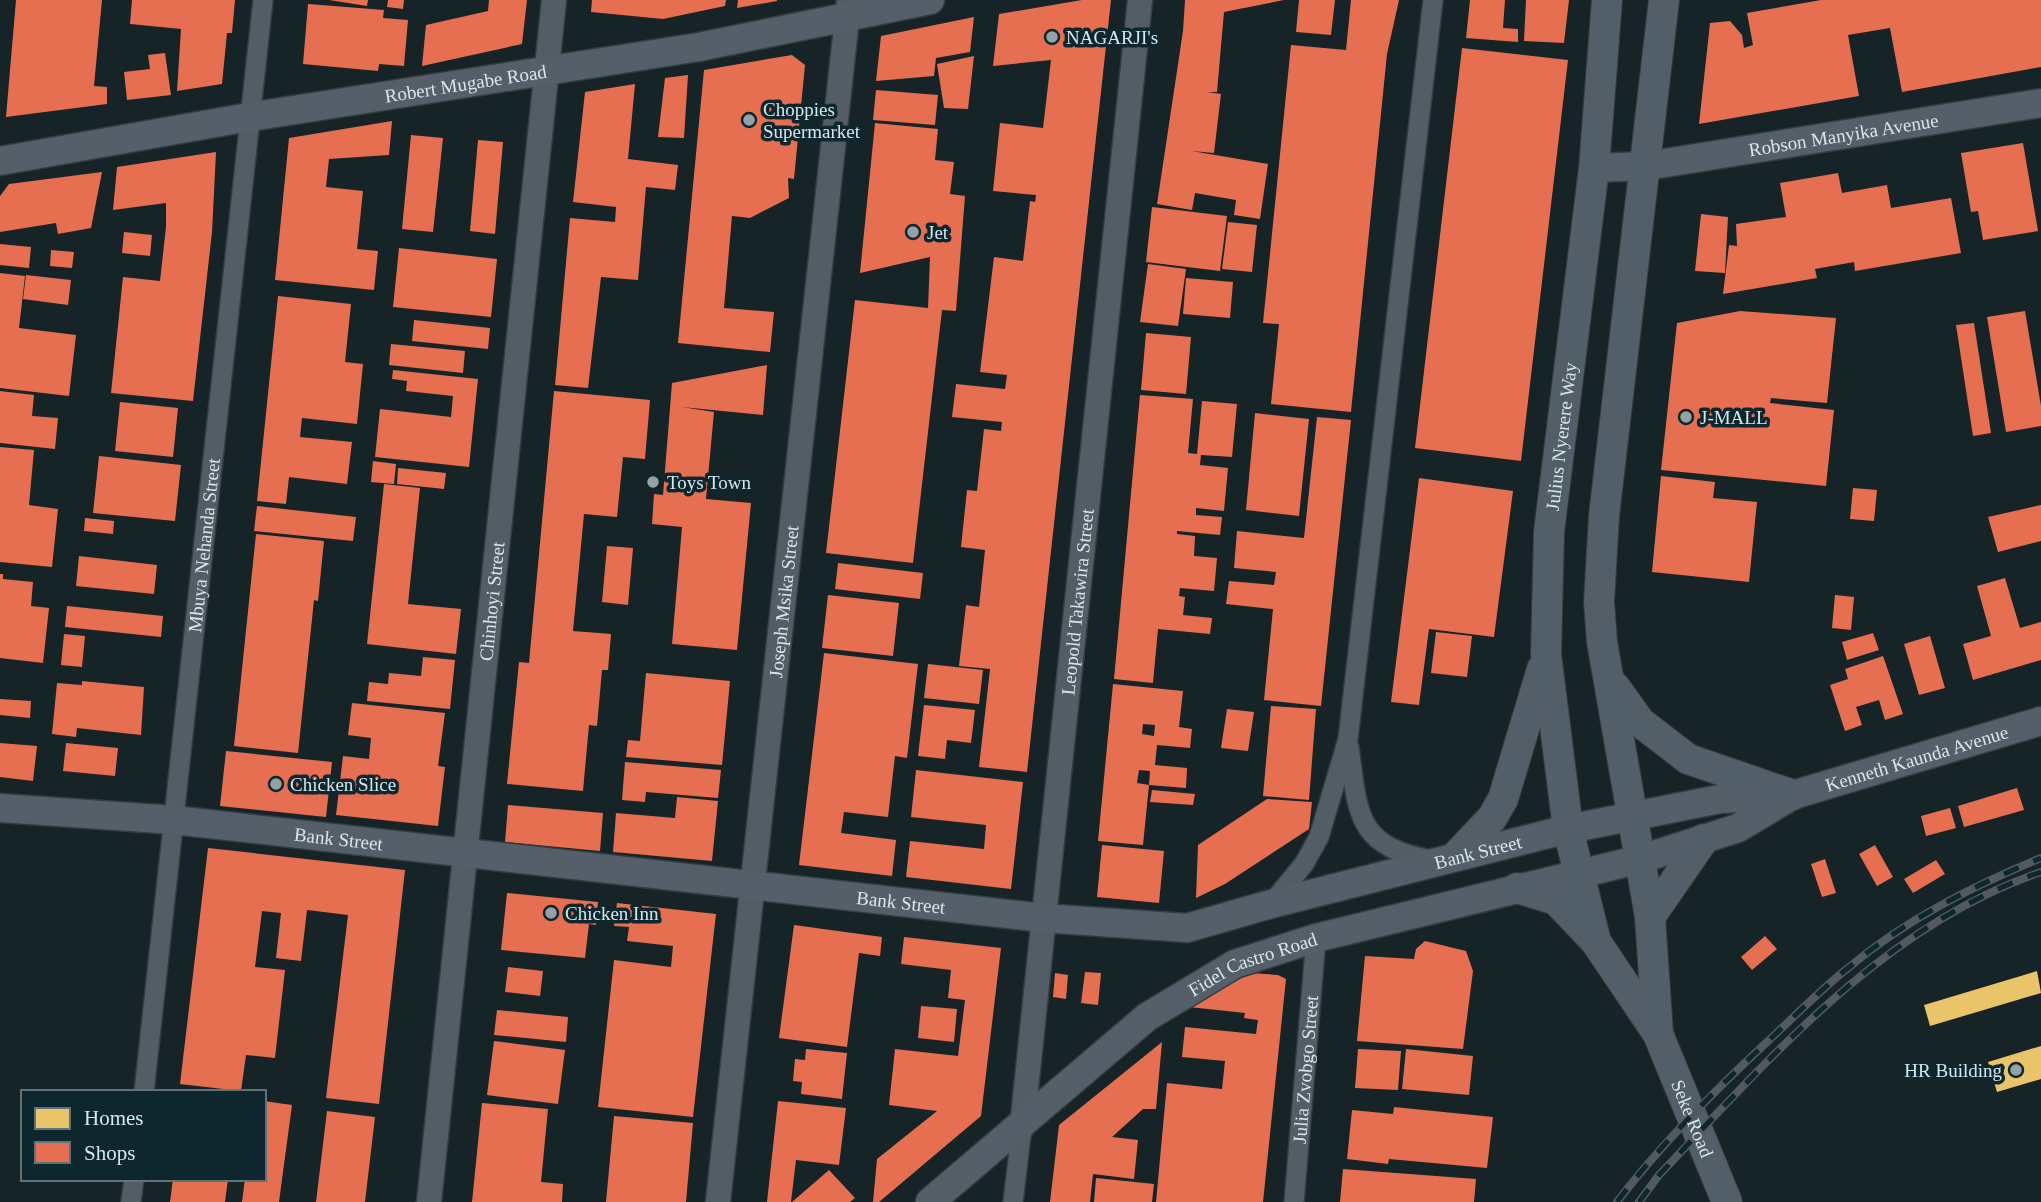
<svg xmlns="http://www.w3.org/2000/svg" width="2041" height="1202" font-family="'Times New Roman',serif">
  <rect width="100%" height="100%" fill="#162327"/>
  <g fill="#e9c46a">
    <path d="M2037,971L2041,993L1930,1026L1924,1005Z"/>
    <path d="M2041,1046V1079L1997,1092L1988,1062Z"/>
  </g>
  <g fill="#e76f51" fill-rule="evenodd">
    <path d="M16,0H102L94,86L107,87V104L6,117Z"/>
    <path d="M132,0H235L232,33H227L222,84L177,91L181,29L130,24Z"/>
    <path d="M329,0H368L367,6Z"/>
    <path d="M388,0H404L403,9L387,7Z"/>
    <path d="M489,0H527L522,44L422,66L426,25L488,11Z"/>
    <path d="M592,0H726L725,6L663,19L591,12Z"/>
    <path d="M738,0H777V1L737,8Z"/>
    <path d="M1082,0H1111L1027,772L979,767L990,669L959,666L966,605L979,607L985,550L961,547L967,490L977,491L984,429L1001,431L1002,422L952,417L956,384L1005,389L1007,375L980,372L994,257L1023,261L1030,201L1035,202L1036,195L993,191L1000,123L1043,128L1051,60L993,66L999,14Z"/>
    <path d="M1185,0H1284L1224,12L1217,92H1207L1221,94L1214,153L1192,151L1268,164L1260,219L1234,215L1236,200L1195,193L1192,210L1157,204L1183,31Z"/>
    <path d="M1299,0H1335L1331,35L1296,32Z"/>
    <path d="M1351,0H1399L1387,54L1351,412L1271,404L1279,324L1263,323L1291,45L1346,50Z"/>
    <path d="M1470,0H1505L1503,28L1518,29V42L1466,38Z"/>
    <path d="M1526,0H1569L1564,43L1524,41Z"/>
    <path d="M1821,0H2041V67L1902,92L1890,28L1848,35L1859,96L1699,124L1710,23L1730,21L1742,35L1744,48L1753,45L1747,13Z"/>
    <path d="M308,4L384,10L383,18L408,20L404,66L379,64L378,71L303,64Z"/>
    <path d="M974,17L970,52L936,58L934,76L876,81L881,36Z"/>
    <path d="M1462,48L1568,60L1521,461L1415,448Z"/>
    <path d="M165,53L171,95L127,100L124,72L150,69L148,55Z"/>
    <path d="M792,55L805,65L794,179L788,178L789,198L750,218L732,216L724,308L774,312L770,352L678,343L704,70Z"/>
    <path d="M974,56L968,109L944,108L937,64Z"/>
    <path d="M688,75L684,138L658,137L665,78Z"/>
    <path d="M635,84L628,159L678,165L675,190L646,187L638,280L601,277L588,388L555,385L570,218L615,222L616,207L573,202L585,92Z"/>
    <path d="M876,90L938,95L935,125L873,120Z"/>
    <path d="M392,121L389,155L329,159L326,187L363,191L357,249L378,251L374,290L275,280L289,138Z"/>
    <path d="M875,123L938,129L935,160L954,162L950,194L965,196L956,311L942,310L913,563L826,553L855,300L928,308L930,257L860,273Z"/>
    <path d="M411,135L443,138L433,232L402,229Z"/>
    <path d="M478,140L503,142L495,234L470,231Z"/>
    <path d="M2023,143L2038,231L1983,240L1978,211L1971,212L1961,153Z"/>
    <path d="M216,152L212,232L193,401L111,393L123,277L160,281L166,227V203L113,210L117,167Z"/>
    <path d="M102,172L91,228L58,234L56,223L0,232V196L9,184Z"/>
    <path d="M1838,173L1842,193L1887,185L1891,208L1951,198L1961,253L1855,271L1854,262L1815,269L1817,278L1723,294L1729,245L1737,246L1736,224L1786,217L1780,183Z"/>
    <path d="M1152,207L1227,216L1220,271L1146,262Z"/>
    <path d="M1701,214L1728,217L1725,273L1695,271Z"/>
    <path d="M1228,222L1257,225L1252,272L1222,269Z"/>
    <path d="M124,232L152,235L150,256L122,253Z"/>
    <path d="M0,244L31,247L29,268L0,265Z"/>
    <path d="M399,248L497,259L491,317L393,307Z"/>
    <path d="M51,250L74,252L72,268L50,266Z"/>
    <path d="M1148,264L1186,269L1178,326L1140,322Z"/>
    <path d="M0,273L25,276L19,328L76,335L69,396L0,388Z"/>
    <path d="M26,275L71,280L68,305L23,299Z"/>
    <path d="M1186,278L1233,282L1230,318L1183,314Z"/>
    <path d="M278,296L351,304L345,362L363,364L357,424L302,418L300,437L352,442L347,484L289,477L286,504L257,501Z"/>
    <path d="M1740,311L1836,318L1827,403L1771,398L1770,403L1834,410L1826,486L1661,470L1677,323Z"/>
    <path d="M2025,311L2041,406V426L2006,432L1987,317Z"/>
    <path d="M414,320L490,328L488,349L412,341Z"/>
    <path d="M1974,323L1991,433L1973,436L1956,325Z"/>
    <path d="M1146,333L1191,337L1186,394L1141,390Z"/>
    <path d="M391,344L465,351L463,373L389,365Z"/>
    <path d="M767,365L763,415L682,407L714,412L706,499L751,503L737,650L672,644L682,527L652,524L654,494L663,495L672,383Z"/>
    <path d="M393,370L478,379L469,467L375,457L380,409L451,417L453,396L406,391L407,381L392,379Z"/>
    <path d="M0,391L34,395L32,416L58,418L55,449L0,443Z"/>
    <path d="M554,391L650,400L645,459L623,457L617,517L584,514L573,631L611,634L608,670H602L597,726L589,725L583,791L507,784L519,662L529,663Z"/>
    <path d="M1140,395L1193,399L1188,453L1197,454L1202,401L1237,404L1232,457L1201,455L1200,465L1228,468L1224,511L1196,508V515L1222,517L1220,535L1177,531V534L1195,536L1194,556L1217,558L1214,591L1180,588L1179,596L1185,597L1183,615L1212,618L1210,634L1158,629L1153,683L1114,679Z"/>
    <path d="M120,402L178,408L173,457L115,451Z"/>
    <path d="M1255,413L1309,419L1299,516L1246,510Z"/>
    <path d="M1317,417L1351,420L1321,706L1264,700L1273,609L1226,604L1229,581L1274,585L1276,572L1234,568L1237,531L1304,538Z"/>
    <path d="M0,447L34,450L29,505L58,509L52,567L0,562Z"/>
    <path d="M99,456L181,465L175,521L93,513Z"/>
    <path d="M373,461L396,464L394,484L371,482Z"/>
    <path d="M398,468L446,473L444,489L397,484Z"/>
    <path d="M1661,476L1715,482L1713,498L1757,502L1749,582L1652,572Z"/>
    <path d="M1419,478L1513,491L1494,637L1429,629L1419,705L1391,702Z"/>
    <path d="M384,484L420,488L408,604L461,609L456,654L367,644Z"/>
    <path d="M1853,488L1877,490L1874,521L1850,519Z"/>
    <path d="M2041,505V541L1998,552L1988,517Z"/>
    <path d="M257,506L356,517L353,541L254,531Z"/>
    <path d="M85,518L114,521L113,534L84,531Z"/>
    <path d="M256,534L324,541L318,601L314,600L298,753L234,746Z"/>
    <path d="M607,546L633,548L628,605L602,602Z"/>
    <path d="M79,556L157,565L154,594L76,586Z"/>
    <path d="M838,563L923,573L920,599L835,589Z"/>
    <path d="M0,574H3V579L33,582L31,606L49,608L43,663L0,658Z"/>
    <path d="M2005,578L2020,628L2041,622V660L1973,680L1963,644L1991,636L1977,586Z"/>
    <path d="M828,595L899,603L893,656L822,648Z"/>
    <path d="M1835,595L1854,597L1851,630L1832,628Z"/>
    <path d="M67,606L163,616L161,637L65,627Z"/>
    <path d="M1436,632L1472,636L1467,677L1431,673Z"/>
    <path d="M1873,633L1879,650L1847,660L1842,642Z"/>
    <path d="M64,634L85,636L82,667L61,665Z"/>
    <path d="M1930,636L1945,688L1919,695L1904,644Z"/>
    <path d="M824,653L918,664L907,758L895,756L888,817L844,812L841,833L896,840L892,876L799,865Z"/>
    <path d="M1883,656L1903,714L1885,720L1879,700L1856,707L1862,725L1845,731L1830,685L1848,679L1845,669Z"/>
    <path d="M423,657L455,660L450,709L367,701L369,682L388,684L389,673L421,676Z"/>
    <path d="M928,664L983,670L979,704L924,698Z"/>
    <path d="M646,673L730,681L722,765L626,757L628,740L640,741Z"/>
    <path d="M82,681L144,687L141,735L77,728L76,737L52,734L57,683L82,685Z"/>
    <path d="M1113,684L1183,691L1179,727L1192,729L1190,748L1157,745L1155,765L1187,768L1186,788L1149,785L1150,771L1139,770L1137,783L1149,785L1143,845L1098,841ZM1143,724L1155,725L1154,736L1142,734Z"/>
    <path d="M0,699L31,701L30,718L0,715Z"/>
    <path d="M352,703L445,713L438,766L445,767L438,826L336,815L343,756L369,759L371,738L348,735Z"/>
    <path d="M924,705L975,710L971,743L947,740L945,759L918,756Z"/>
    <path d="M1271,706L1316,709L1309,800L1263,796Z"/>
    <path d="M1227,709L1254,712L1248,751L1221,748Z"/>
    <path d="M0,743L37,746L33,781L0,777Z"/>
    <path d="M66,743L118,748L115,776L63,771Z"/>
    <path d="M226,751L332,762L326,817L220,806Z"/>
    <path d="M625,762L721,770L718,798L646,792L645,802L622,800Z"/>
    <path d="M916,770L1023,782L1011,889L906,877L910,841L984,849L986,825L911,817Z"/>
    <path d="M2017,788L2024,810L1964,827L1958,806Z"/>
    <path d="M1152,790L1195,794L1193,805L1150,802Z"/>
    <path d="M677,797L718,801L712,861L613,852L616,813L675,818Z"/>
    <path d="M1267,799L1312,802L1309,829L1225,884L1196,898L1198,845Z"/>
    <path d="M508,805L603,813L600,851L505,842Z"/>
    <path d="M1950,808L1956,828L1926,836L1921,816Z"/>
    <path d="M1102,845L1164,851L1159,903L1097,897Z"/>
    <path d="M1875,845L1893,877L1877,886L1859,854Z"/>
    <path d="M208,848L405,870L379,1104L326,1098L348,915L307,910L301,961L276,958L281,913L262,911L255,967L285,970L275,1058L246,1055L241,1091L180,1084Z"/>
    <path d="M1825,859L1836,893L1822,897L1811,864Z"/>
    <path d="M1936,860L1945,874L1913,893L1904,879Z"/>
    <path d="M507,893L598,902L596,925L589,924L585,958L501,950Z"/>
    <path d="M617,903L716,914L693,1117L598,1107L614,960L671,967L673,946L627,941L629,927L614,926Z"/>
    <path d="M794,925L882,937L880,956L859,953L847,1047L779,1038Z"/>
    <path d="M1765,936L1777,949L1752,970L1741,957Z"/>
    <path d="M904,937L1001,948L981,1116L879,1202H873L877,1159L937,1111L889,1105L895,1049L958,1056L965,1000L948,998L951,970L901,964Z"/>
    <path d="M1425,941L1466,951L1473,971L1463,1049L1357,1041L1365,956L1414,959L1416,949Z"/>
    <path d="M508,967L543,971L540,996L505,992Z"/>
    <path d="M1085,972L1101,973L1098,1005L1081,1003Z"/>
    <path d="M1237,972L1278,975L1286,979L1263,1202H1156L1167,1083L1222,1089L1225,1061L1182,1057L1185,1027L1256,1034L1258,1020L1244,1018L1245,1013L1189,1007Z"/>
    <path d="M1055,973L1068,975L1066,999L1053,997Z"/>
    <path d="M921,1006L957,1009L954,1042L918,1038Z"/>
    <path d="M497,1010L568,1017L566,1042L494,1035Z"/>
    <path d="M494,1041L565,1050L558,1104L487,1095Z"/>
    <path d="M1162,1042L1156,1109H1143L1112,1137L1138,1140L1134,1179L1093,1174L1090,1202H1050L1059,1125Z"/>
    <path d="M806,1049L847,1053L842,1099L801,1094L802,1082L793,1081L795,1059L805,1060Z"/>
    <path d="M1358,1049L1401,1051L1398,1090L1355,1088Z"/>
    <path d="M1406,1049L1473,1056L1469,1095L1402,1089Z"/>
    <path d="M264,1101L292,1105L279,1202H242L245,1179H264Z"/>
    <path d="M778,1101L846,1108L839,1165L796,1160L791,1202H767Z"/>
    <path d="M482,1103L548,1109L541,1182L563,1184L562,1202H472Z"/>
    <path d="M1394,1107L1493,1117L1487,1168L1389,1159L1388,1164L1347,1159L1352,1110L1393,1114Z"/>
    <path d="M327,1111L375,1117L365,1202H316Z"/>
    <path d="M614,1116L693,1123L686,1202H606Z"/>
    <path d="M1343,1169L1476,1179L1474,1202H1340Z"/>
    <path d="M829,1170L855,1198L850,1202H792Z"/>
    <path d="M1096,1178L1154,1184L1152,1202H1094Z"/>
    <path d="M173,1179H228L225,1202H170Z"/>
  </g>
  <g fill="none" stroke-linecap="round" stroke-linejoin="round">
    <g stroke="#333d41" stroke-width="22">
      <g id="minor">
        <path d="M1349,747C1358,814 1356,847 1432,860"/>
        <path d="M1271,904L1304,864L1319,837L1348,739L1433,0"/>
        <path id="s1" d="M144,1092L263,0"/>
        <path d="M131,1202L134,1179"/>
        <path d="M1013,1202L1022,1127"/>
        <path id="s2" d="M1294,1202L1316,938"/>
      </g>
    </g>
    <g stroke="#333d41" stroke-width="27">
      <g id="tertiary">
        <path id="s3" d="M1022,1127L1140,0"/>
        <path id="s4" d="M429,1202L554,0"/>
        <path id="s5" d="M718,1202L849,0"/>
      </g>
    </g>
    <g stroke="#333d41" stroke-width="31">
      <g id="secondary">
        <path id="s6" d="M0,161L249,117L699,47L930,0"/>
        <path id="s7" d="M1594,168L1646,166L2041,103"/>
        <path id="s8" d="M0,808L174,820L1043,918L1187,928L1271,904L1568,829L1720,799L1793,795L2041,721"/>
        <path id="s9" d="M930,1202L1147,1017L1235,964L1316,938L1641,859L1738,828L1793,795"/>
      </g>
    </g>
    <g stroke="#333d41" stroke-width="32">
      <g id="primary">
        <path d="M1615,687L1640,722L1688,759L1793,795"/>
        <path d="M1456,856L1492,818L1503,799L1542,669"/>
        <path id="s10" d="M1517,888L1556,900L1596,942L1658,1034L1727,1202"/>
        <path d="M1650,917L1704,839"/>
        <path id="s11" d="M1596,942L1568,829L1546,654L1549,532L1594,168L1607,0"/>
        <path d="M1658,1034L1650,917L1602,642L1599,602L1604,516L1664,0"/>
      </g>
    </g>
    <use href="#minor" stroke="#545d66" stroke-width="19"/>
    <use href="#tertiary" stroke="#545d66" stroke-width="24"/>
    <use href="#secondary" stroke="#545f69" stroke-width="28"/>
    <use href="#primary" stroke="#525e68" stroke-width="30"/>
    <g stroke="#505a5f" stroke-width="8">
      <g id="rail">
        <path d="M1617,1202C1661,1144 1712,1093 1766,1043C1793,1018 1819,991 1848,968C1905,920 1973,886 2041,858"/>
        <path d="M1639,1202L1659,1175C1770,1058 1883,926 2041,872"/>
      </g>
    </g>
    <use href="#rail" stroke="#0e272f" stroke-width="5" stroke-dasharray="16" stroke-linecap="butt"/>
  </g>
  <g fill="#94a2a6" stroke="#0e272f" stroke-width="2.5">
    <circle cx="1052" cy="37" r="7"/>
    <circle cx="749" cy="120" r="7"/>
    <circle cx="913" cy="232" r="7"/>
    <circle cx="1686" cy="417" r="7"/>
    <circle cx="653" cy="482" r="7"/>
    <circle cx="276" cy="784" r="7"/>
    <circle cx="551" cy="913" r="7"/>
    <circle cx="2016" cy="1070" r="7"/>
  </g>
  <g text-anchor="middle" stroke-width="7" stroke-linejoin="round" paint-order="stroke">
    <g font-size="19" fill="#d8e6eb" stroke="#0e272f" text-anchor="start">
      <text x="1066" y="44">NAGARJI's</text>
      <text x="763" y="116">Choppies<tspan x="763" dy="22">Supermarket</tspan></text>
      <text x="927" y="239">Jet</text>
      <text x="1700" y="424">J-MALL</text>
      <text x="667" y="489">Toys Town</text>
      <text x="290" y="791">Chicken Slice</text>
      <text x="565" y="920">Chicken Inn</text>
      <text x="2002" y="1077" text-anchor="end">HR Building</text>
    </g>
    <g font-size="19" fill="#d8e6eb" stroke="#0e272f">
      <text dy="7" stroke="none"><textPath href="#s6" startOffset="472">Robert Mugabe Road</textPath></text>
      <text dy="7" stroke="none"><textPath href="#s7" startOffset="252">Robson Manyika Avenue</textPath></text>
      <text dy="7" stroke="none"><textPath href="#s11" startOffset="511">Julius Nyerere Way</textPath></text>
      <text dy="7" stroke="none"><textPath href="#s1" startOffset="550">Mbuya Nehanda Street</textPath></text>
      <text dy="7" stroke="none"><textPath href="#s4" startOffset="604">Chinhoyi Street</textPath></text>
      <text dy="7" stroke="none"><textPath href="#s5" startOffset="604">Joseph Msika Street</textPath></text>
      <text dy="7" stroke="none"><textPath href="#s3" startOffset="528">Leopold Takawira Street</textPath></text>
      <text dy="7" stroke="none"><textPath href="#s8" startOffset="1944">Kenneth Kaunda Avenue</textPath></text>
      <text dy="7" stroke="none"><textPath href="#s8" startOffset="340">Bank Street</textPath></text>
      <text dy="7" stroke="none"><textPath href="#s8" startOffset="1494">Bank Street</textPath></text>
      <text dy="7" stroke="none"><textPath href="#s8" startOffset="906">Bank Street</textPath></text>
      <text dy="7" stroke="none"><textPath href="#s9" startOffset="404">Fidel Castro Road</textPath></text>
      <text dy="7" stroke="none"><textPath href="#s2" startOffset="133">Julia Zvobgo Street</textPath></text>
      <text dy="7" stroke="none"><textPath href="#s10" startOffset="301">Seke Road</textPath></text>
    </g>
  </g>
  <rect x="21" y="1090" width="245" height="91" fill="#0e272f" stroke="#5f737a" stroke-width="2"/>
  <rect x="35" y="1108" width="35" height="21" fill="#e9c46a" stroke="#5f737a" stroke-width="2"/>
  <text x="84" y="1125" font-size="21" fill="#d8e6eb">Homes</text>
  <rect x="35" y="1142" width="35" height="21" fill="#e76f51" stroke="#5f737a" stroke-width="2"/>
  <text x="84" y="1160" font-size="21" fill="#d8e6eb">Shops</text>
</svg>
